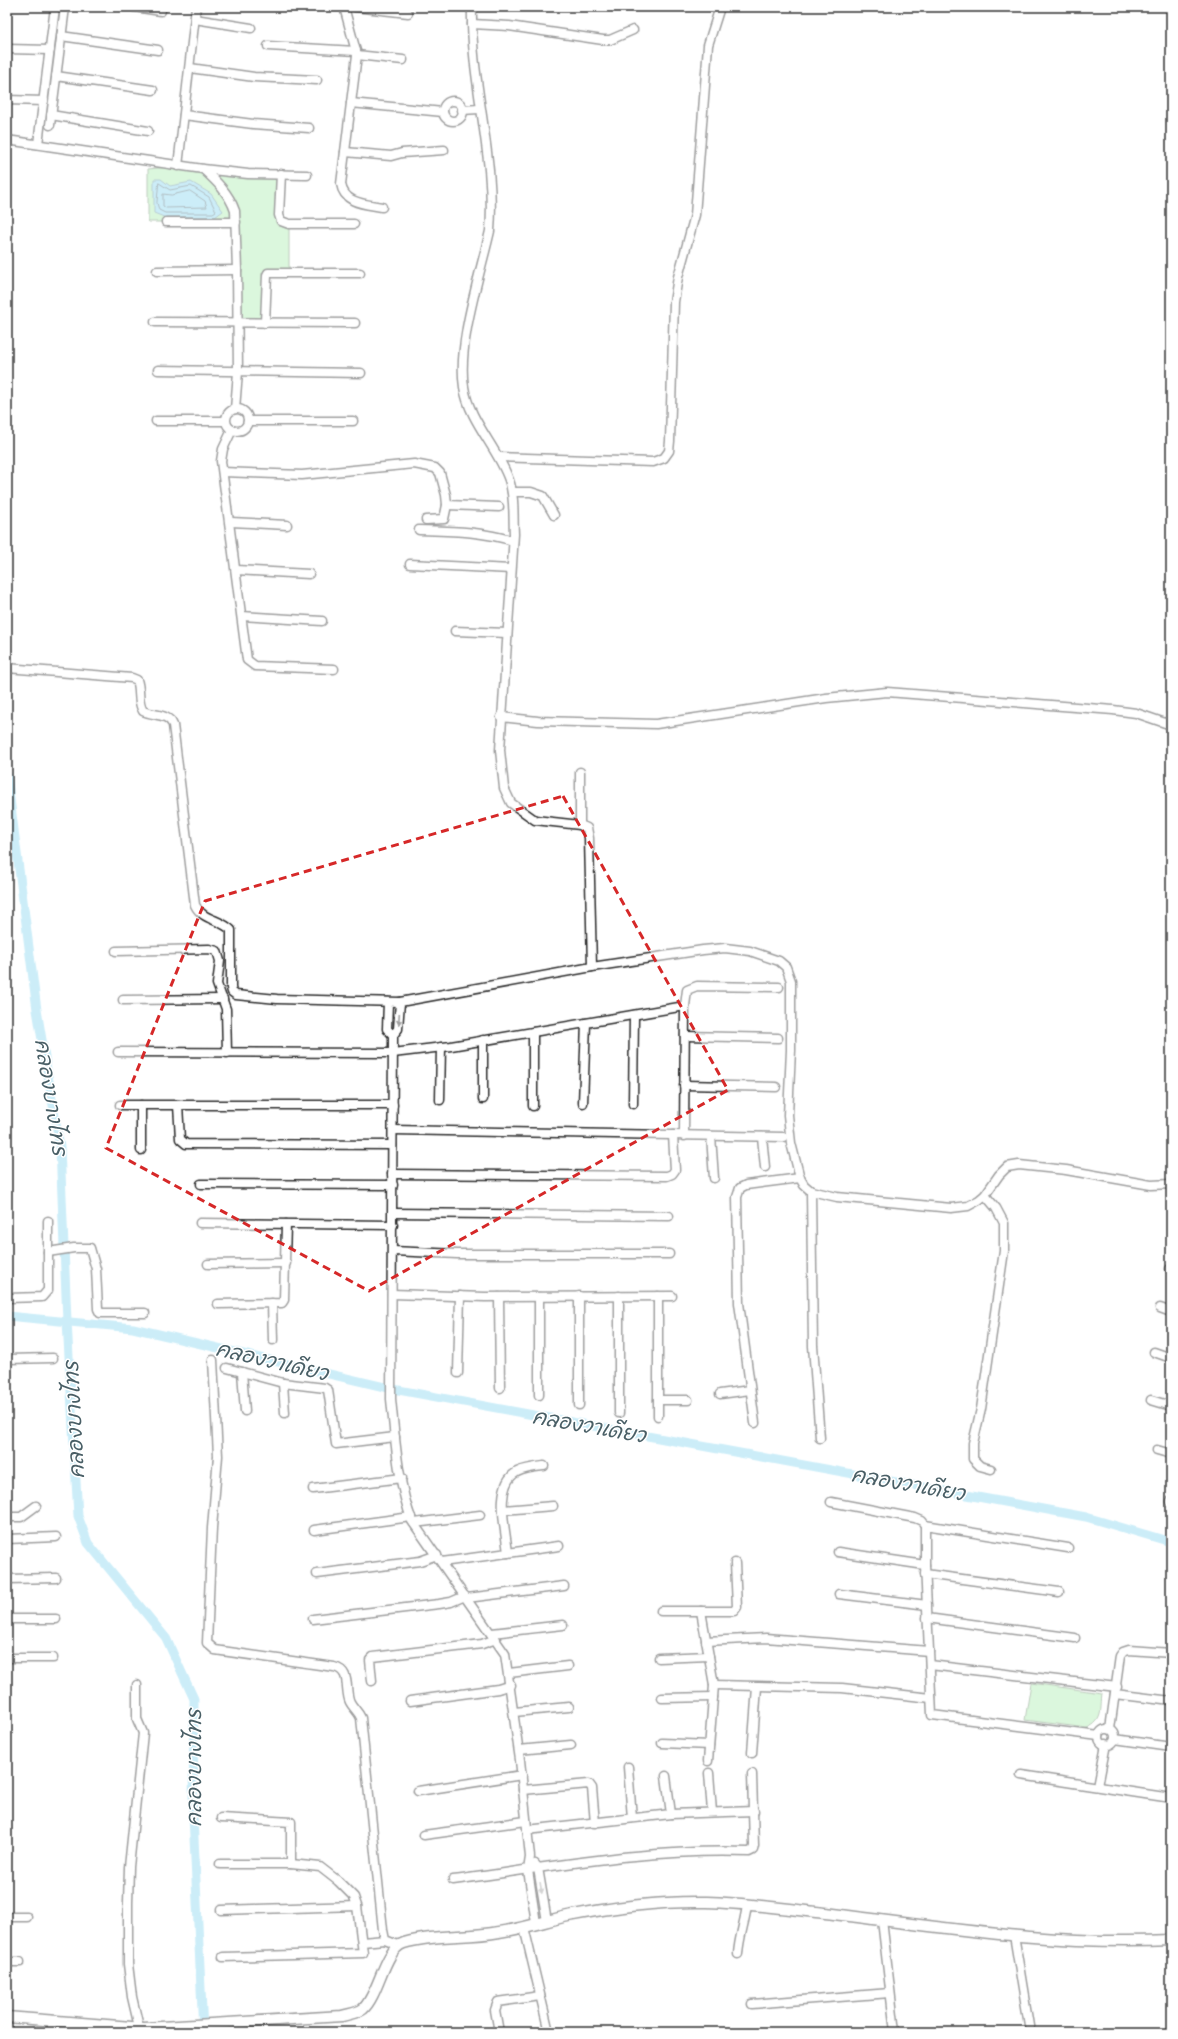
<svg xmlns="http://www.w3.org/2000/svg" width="1178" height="2039" font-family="Caveat,'Playpen Sans Thai',sans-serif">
  <rect width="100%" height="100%" fill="#fff"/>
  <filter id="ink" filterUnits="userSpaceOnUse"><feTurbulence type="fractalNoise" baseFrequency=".025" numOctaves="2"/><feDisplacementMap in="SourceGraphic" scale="8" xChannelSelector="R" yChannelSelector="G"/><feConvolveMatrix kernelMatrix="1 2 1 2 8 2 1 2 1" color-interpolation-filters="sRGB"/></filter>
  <g filter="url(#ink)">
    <g fill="#b0edb3" stroke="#6e8c6f">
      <path d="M178,166L281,174V224H289V273H267L270,323L236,322V222H148V169Z"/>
      <path d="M1031,1683L1102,1693C1100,1709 1104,1721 1087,1728L1025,1720Z"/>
    </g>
    <path fill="#8fd8f0" stroke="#6793a1" d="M154,179H161L170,186L191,182L211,194L223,211L215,217H164L154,213Z"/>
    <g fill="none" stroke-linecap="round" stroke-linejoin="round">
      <g stroke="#53707a" stroke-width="1">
        <path d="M159,183L170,190L191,186L209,197L216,211L213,213H165L159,210L157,203Z"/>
        <path d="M190,191L205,201L207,207L166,208L163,206V194L171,195Z"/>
      </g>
      <g stroke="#8fd8f0" stroke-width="9">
        <path d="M7,775L37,1010L60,1147L67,1321L78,1516L88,1543L166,1638L194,1699L193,1816L203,2032"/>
        <path d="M7,1316L133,1328L393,1389L1086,1517L1171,1542"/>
      </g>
      <g stroke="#2b2b2b" stroke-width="11">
        <g id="minor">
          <path d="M134,7L161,11"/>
          <path d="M344,7L357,55L351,103"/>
          <path d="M355,7L408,13"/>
          <path d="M472,7C470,82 496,156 490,231C480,275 457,344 464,387C469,421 498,448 509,480C515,497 513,517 514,534L500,750L504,788L511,803L535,820L580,825L587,828L589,838L592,967"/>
          <path d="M195,19L251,28"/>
          <path d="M472,24L509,26L603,40H610L633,30"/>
          <path d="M61,36L158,50"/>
          <path d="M268,46L356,51"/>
          <path d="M7,49L50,50"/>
          <path d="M357,55L403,60"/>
          <path d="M190,68L254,77L317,80"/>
          <path d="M56,76L153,90"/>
          <path d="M7,100L44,101"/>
          <circle cx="453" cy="111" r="10"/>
          <path d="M462,110L479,109"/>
          <path d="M51,115L148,131"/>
          <path d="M184,115L253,124L309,128"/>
          <path d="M50,125L65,7"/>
          <path d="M7,140L203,169L248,174L307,175"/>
          <path d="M38,144L55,7"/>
          <path d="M345,152L391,156L402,153L444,150"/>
          <path d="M178,166L196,7"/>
          <path d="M203,169C216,181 229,193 235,211L237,270L238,372L235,409"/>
          <path d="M281,174L279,215L281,221L289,224H354"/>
          <path d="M382,207C366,204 344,204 341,184L351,103L443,112"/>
          <path d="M166,222H236"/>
          <path d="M157,271L237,270"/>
          <path d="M155,322L355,323"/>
          <path d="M265,323L267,275L268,273H360"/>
          <path d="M158,370L361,373"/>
          <circle cx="237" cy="420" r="11"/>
          <path d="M156,421H225"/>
          <path d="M248,421H353"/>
          <path d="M232,430L223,449L221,461L247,660L255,666L334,669"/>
          <path d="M499,457L653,462L664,458L669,451L670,441L674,302L678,277L695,215L707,59L708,45L720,7"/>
          <path d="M223,472L302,475L414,464L435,468L440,473L446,495L447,505L499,507"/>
          <path d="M512,492H531L543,496L554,515"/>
          <path d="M426,520L444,519L447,505"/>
          <path d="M231,522L287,525"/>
          <path d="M419,530C451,531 482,531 513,541"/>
          <path d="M410,564L511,569"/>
          <path d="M236,570L309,574"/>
          <path d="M242,616L322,621"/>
          <path d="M455,631L507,633"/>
          <path d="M7,668L132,678L137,680C141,690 137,702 143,711C154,716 168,713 173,725L195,905C202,920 220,919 231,930V988L232,992L236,995L277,999L400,1002L592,967L703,950L725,948L750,951L779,961L786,967L791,981V1050L788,1115L791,1143L800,1178L804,1185L811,1191L837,1197L951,1208L968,1206L979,1200L985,1195L999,1175L1007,1167L1019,1165L1066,1170L1151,1185L1171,1184"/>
          <path d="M501,717L538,721L656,724L826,698L887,692L1113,710L1136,713L1171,725"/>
          <path d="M580,825V772"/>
          <path d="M116,951L209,949L217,951L220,961L217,984L226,1009L227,1053"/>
          <path d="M123,1000L223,999"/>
          <path d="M388,1002L387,1029L393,1035"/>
          <path d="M400,1002L398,1029L393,1035L391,1399C395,1438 398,1484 412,1521L505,1654L520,1760L530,1857L528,1870L536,1923"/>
          <path d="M685,1036L778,1038"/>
          <path d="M483,1040V1099"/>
          <path d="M118,1052L393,1053L451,1046L685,1006"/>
          <path d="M684,1085L776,1087"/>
          <path d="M440,1100L441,1047"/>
          <path d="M583,1103L586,1023"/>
          <path d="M633,1104L634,1015"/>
          <path d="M120,1105H393"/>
          <path d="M141,1105V1150"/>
          <path d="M178,1105L180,1139L186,1144L392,1145"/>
          <path d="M533,1106V1032"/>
          <path d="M393,1130L783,1137"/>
          <path d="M684,1136L685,1006L687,990L697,986L779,987"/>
          <path d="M711,1136L714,1178"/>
          <path d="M762,1137L765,1167"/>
          <path d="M392,1174L667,1176L672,1174L675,1170L673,1135"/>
          <path d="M201,1184L393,1185"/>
          <path d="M811,1191L813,1346L820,1438"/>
          <path d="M985,1195L996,1208L1004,1223V1251L981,1409L973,1443V1459L980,1466L991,1469"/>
          <path d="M393,1213L669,1216"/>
          <path d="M200,1223L393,1225"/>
          <path d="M393,1251L457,1254H669"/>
          <path d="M48,1252L74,1248H90L96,1269L98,1309L100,1313H145"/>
          <path d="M208,1264L286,1263"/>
          <path d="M1170,1269H1171"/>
          <path d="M392,1294L485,1297L672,1296"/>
          <path d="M619,1296V1413"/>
          <path d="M658,1296V1416"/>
          <path d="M499,1297L500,1388"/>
          <path d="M539,1297V1395"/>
          <path d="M7,1298L42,1297L48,1290V1221"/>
          <path d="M272,1303L273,1340"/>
          <path d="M218,1304L282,1303L284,1300L286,1224"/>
          <path d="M1160,1308L1171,1312"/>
          <path d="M1154,1352L1171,1358"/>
          <path d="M7,1359L53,1358"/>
          <path d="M213,1360L218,1456L212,1528L207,1643L215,1650L334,1667C352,1671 344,1690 350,1702C353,1708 358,1711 361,1718L383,1930L385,1940L398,1945"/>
          <path d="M227,1368L283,1383L325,1388L328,1390L336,1444L395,1437"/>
          <path d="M242,1372L245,1411"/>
          <path d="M458,1373L460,1296"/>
          <path d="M283,1383L285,1413"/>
          <path d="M720,1394L750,1390"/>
          <path d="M658,1400H688"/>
          <path d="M1151,1400L1171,1406"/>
          <path d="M579,1405V1296"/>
          <path d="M755,1423L739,1303L737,1197L740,1188L746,1185L800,1178"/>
          <path d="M1157,1450L1171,1454"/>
          <path d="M313,1489L402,1478"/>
          <path d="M1171,1501V1502"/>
          <path d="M831,1502L915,1518L922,1521L925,1525L1068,1548"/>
          <path d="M503,1510L553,1506"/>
          <path d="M7,1517H21L36,1506"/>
          <path d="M414,1523L480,1515"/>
          <path d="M925,1525V1565L932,1715L1099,1736"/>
          <path d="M314,1530L411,1517"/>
          <path d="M7,1539L56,1537"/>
          <path d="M838,1552L925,1565"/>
          <path d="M508,1553C506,1531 493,1485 517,1472C525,1468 535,1467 544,1466"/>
          <path d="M442,1562L559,1546"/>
          <path d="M317,1574L420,1561L437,1555"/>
          <path d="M925,1574L1059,1592"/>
          <path d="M7,1579L56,1578"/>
          <path d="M839,1594L927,1605"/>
          <path d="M467,1598L564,1586"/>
          <path d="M661,1611H734L737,1607L735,1563"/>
          <path d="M701,1611L714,1685L708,1761"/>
          <path d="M927,1618L1075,1638"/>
          <path d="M7,1619H56"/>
          <path d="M313,1619L439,1604L451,1602L465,1596"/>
          <path d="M492,1633L563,1625"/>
          <path d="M706,1641L766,1638L929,1651"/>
          <path d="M7,1658H53"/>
          <path d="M659,1658L709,1656"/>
          <path d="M930,1665L1117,1687"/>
          <path d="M509,1673L568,1666"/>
          <path d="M372,1681L370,1660L373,1657L482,1644L496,1639"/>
          <path d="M137,1685V1719L143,1733L129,1867L128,1903V1964L132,1997L139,2027"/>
          <path d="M714,1685L842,1688L931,1698"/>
          <path d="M1115,1694L1171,1701"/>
          <path d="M662,1698L713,1697"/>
          <path d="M410,1701L498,1689L511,1685"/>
          <path d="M514,1712L569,1707"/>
          <path d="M1110,1729L1120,1656L1123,1652L1129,1650L1171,1653"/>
          <circle cx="1107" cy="1737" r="8"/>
          <path d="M1115,1739L1171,1747"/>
          <path d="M662,1743L709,1745"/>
          <path d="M519,1750L571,1745"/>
          <path d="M752,1753L757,1687"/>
          <path d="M628,1767L632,1818"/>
          <path d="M709,1773L712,1812"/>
          <path d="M1021,1775L1171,1798"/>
          <path d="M666,1776L671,1814"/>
          <path d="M1098,1786L1106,1744"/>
          <path d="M523,1790L589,1784L592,1788L595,1823"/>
          <path d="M418,1791L522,1775"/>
          <path d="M221,1818L291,1822V1864"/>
          <path d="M527,1830L671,1814L754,1811"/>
          <path d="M424,1835L526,1821"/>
          <path d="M220,1864H291L320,1867L338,1881L354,1897L357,1906L363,1953L223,1957"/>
          <path d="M535,1864L538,1868L547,1921"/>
          <path d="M453,1880C551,1867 650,1848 749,1852L753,1850L754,1846L752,1774"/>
          <path d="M221,1910L357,1906"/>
          <path d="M7,1917H27"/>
          <path d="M882,1920L895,2032"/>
          <path d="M524,1927L549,2032"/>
          <path d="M1014,1935L1030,2032"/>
          <path d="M362,1942L385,1940"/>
          <path d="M738,1954C739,1937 745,1922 747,1905"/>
          <path d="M7,1962H20"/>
          <path d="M752,2004L890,1993"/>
          <path d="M52,2032V2020"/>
          <path d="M499,2032L495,2010L498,2002L540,1996"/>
        </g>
      </g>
      <g stroke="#2b2b2b" stroke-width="13">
        <path id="tertiary" d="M7,2017L144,2028L342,2016C348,2014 358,2013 363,2009C379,1995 384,1949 404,1943C435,1934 468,1938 499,1932C523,1929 545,1921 568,1916C613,1907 661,1901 707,1902C747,1903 786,1909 825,1913C940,1927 1056,1946 1171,1940"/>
      </g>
      <use href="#minor" stroke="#fff" stroke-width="8"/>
      <use href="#tertiary" stroke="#fff" stroke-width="10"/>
    </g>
    <defs><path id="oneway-solid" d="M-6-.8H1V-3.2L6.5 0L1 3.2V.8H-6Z"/></defs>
    <g fill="#a0a0a0">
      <use href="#oneway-solid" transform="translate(399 1019) rotate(93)"/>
      <use href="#oneway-solid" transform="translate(541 1888) rotate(81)"/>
    </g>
  </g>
  <path d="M0 0H1178V2039H0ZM563,796L728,1090L369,1291L106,1148L205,901Z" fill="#fff" fill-opacity=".55" fill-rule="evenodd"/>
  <path fill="none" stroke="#d62828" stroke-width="3" stroke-dasharray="8 5" stroke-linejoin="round" d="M563,796L728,1090L369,1291L106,1148L205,901Z"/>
  <g text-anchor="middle" stroke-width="3" stroke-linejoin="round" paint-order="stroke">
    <g font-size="21" font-style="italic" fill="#495f66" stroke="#fff">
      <text transform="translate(51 1097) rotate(81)" y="7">คลองบางไทร</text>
      <text transform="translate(272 1361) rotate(13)" y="7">คลองวาเดียว</text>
      <text transform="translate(74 1420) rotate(-93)" y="7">คลองบางไทร</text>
      <text transform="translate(589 1426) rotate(10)" y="7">คลองวาเดียว</text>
      <text transform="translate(908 1484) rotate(10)" y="7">คลองวาเดียว</text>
      <text transform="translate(194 1768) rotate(-90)" y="7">คลองบางไทร</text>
    </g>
  </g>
  <rect width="1178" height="2039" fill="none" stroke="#fff" stroke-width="24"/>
  <rect x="12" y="12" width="1154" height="2015" fill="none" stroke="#2b2b2b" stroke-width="1.5" filter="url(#ink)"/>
</svg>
